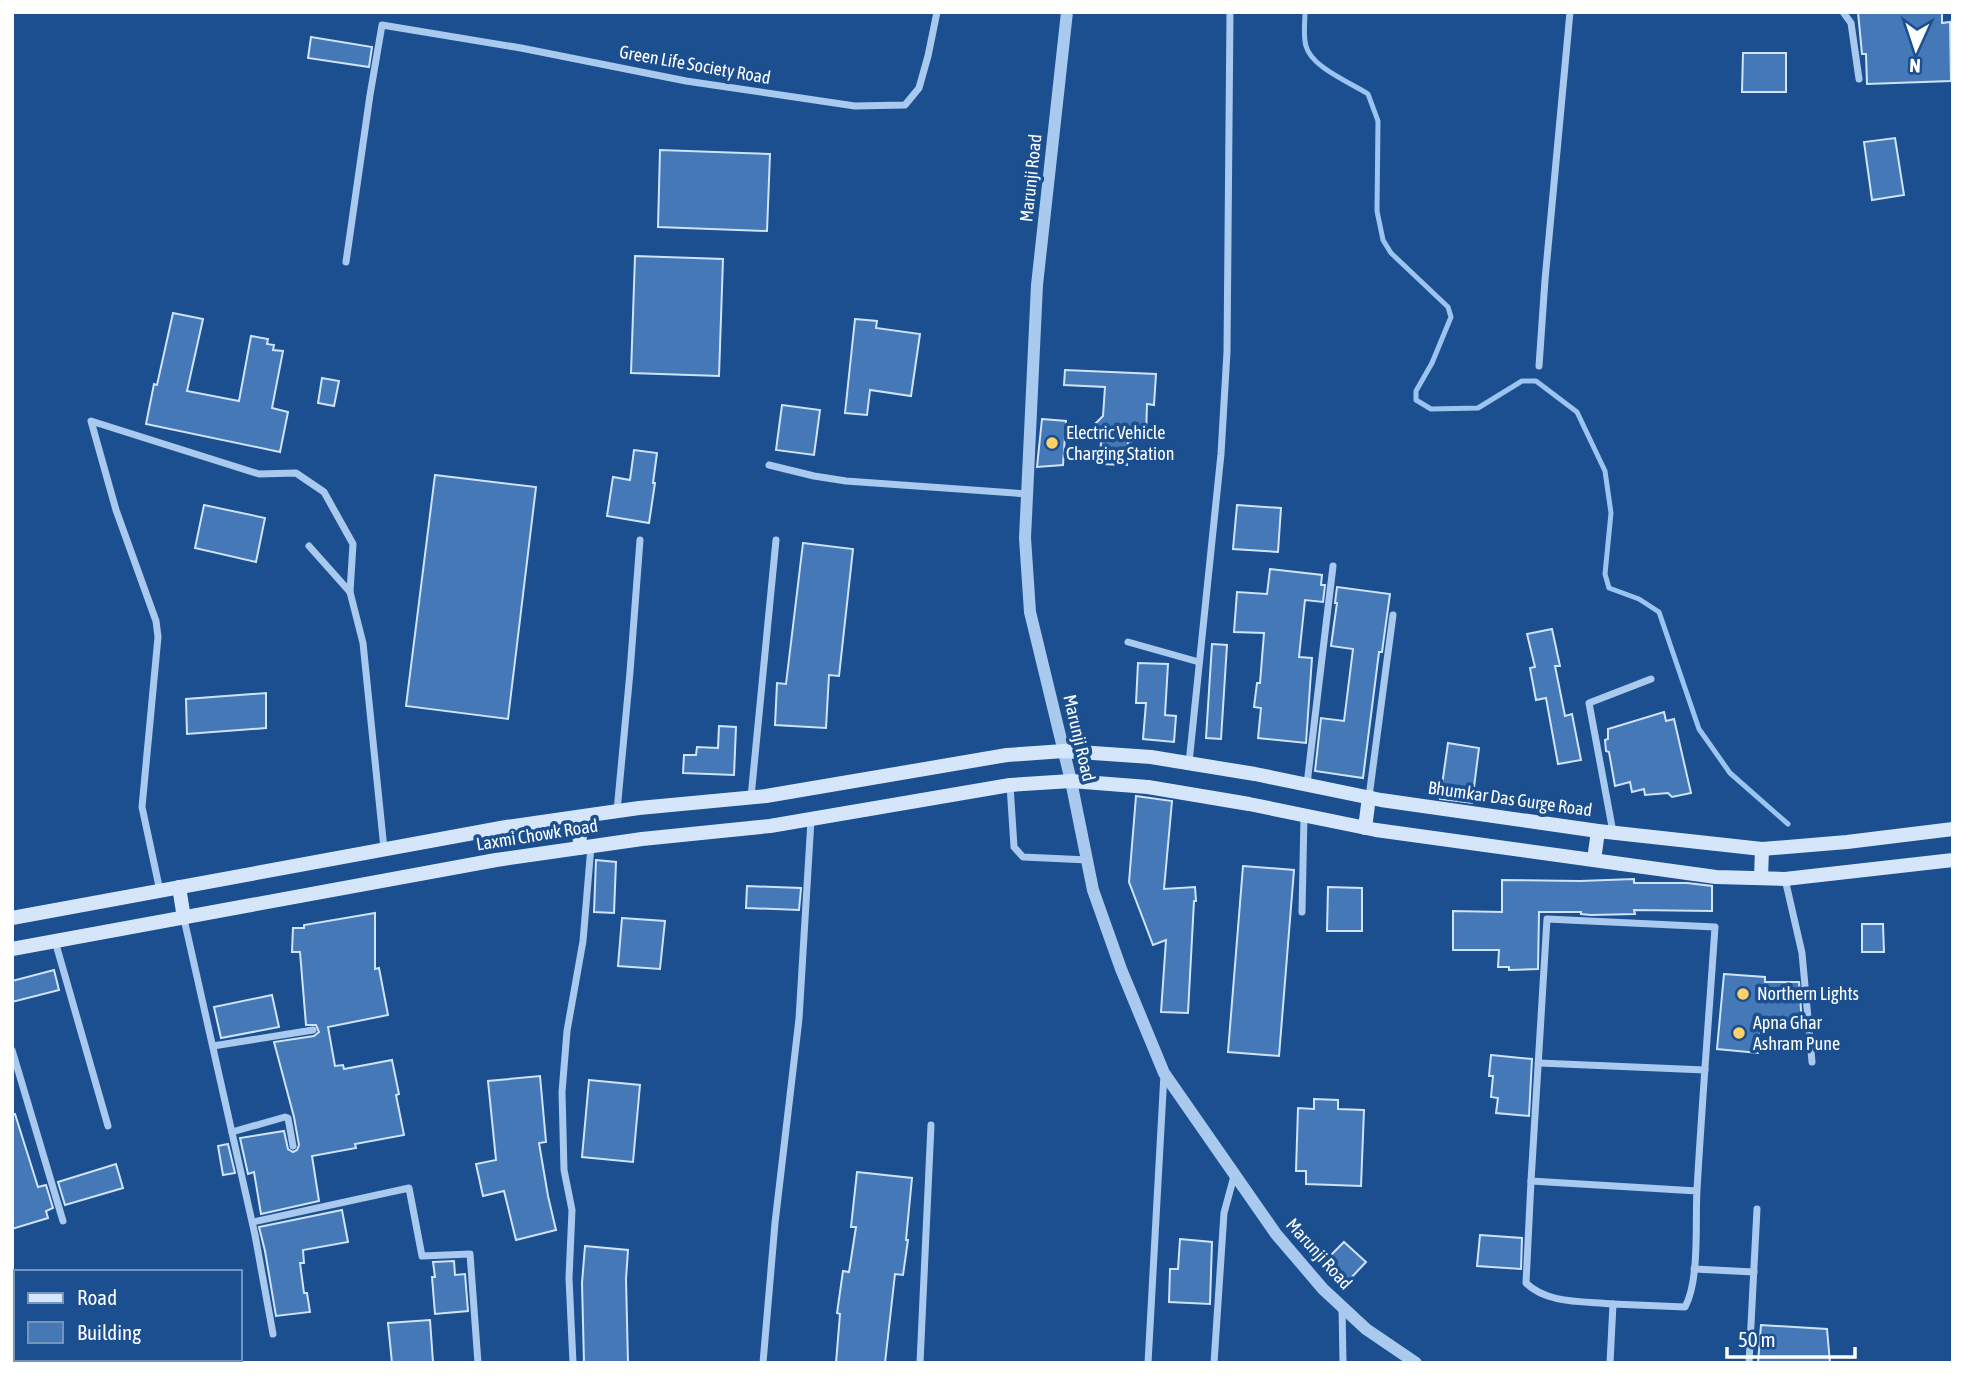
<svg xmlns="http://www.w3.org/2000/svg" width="1965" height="1375" font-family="'Asap Condensed',sans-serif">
  <rect width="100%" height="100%" fill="#1b4f8f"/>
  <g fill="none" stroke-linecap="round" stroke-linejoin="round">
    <path stroke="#9cc4f0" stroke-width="5" d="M1305,12C1305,23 1303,36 1306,46C1311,67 1351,83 1368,94L1378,121L1377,211L1383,240L1391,253L1448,307L1451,317L1432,363L1416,391V400L1431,409L1478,408L1522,381H1536L1577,412L1605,471L1611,513L1605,574L1609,588L1639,599L1659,612L1699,729L1730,773L1788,824"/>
  </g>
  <g fill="#4478b7" stroke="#cfe3fa" stroke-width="2">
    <path d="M1858,12H1942V23L1950,22L1951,81L1867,84L1866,54H1862Z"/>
    <path d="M311,37L372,47L369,67L308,58Z"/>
    <path d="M1743,53H1786V92H1742Z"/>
    <path d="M1895,138L1904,195L1872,200L1864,142Z"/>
    <path d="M660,150L770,154L767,231L658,227Z"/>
    <path d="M635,256L723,259L719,376L631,373Z"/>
    <path d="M173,313L203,319L187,391L239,401L251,336L268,339L267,344L274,345L273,350L283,351L272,408L288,412L280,452L146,424L154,384L157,385Z"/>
    <path d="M855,319L877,321L876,328L920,334L911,396L870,390L867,415L845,413Z"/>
    <path d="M1065,370L1156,374L1154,405L1147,404L1146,438L1128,442L1127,465L1100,464L1101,441H1091L1092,427L1103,416L1105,387L1064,385Z"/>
    <path d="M322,378L339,381L334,406L318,403Z"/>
    <path d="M782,405L820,410L814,455L776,450Z"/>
    <path d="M1042,419L1066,421L1063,465L1037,467Z"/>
    <path d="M634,450L657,453L653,483H655L649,523L607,516L613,477L630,480Z"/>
    <path d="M435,475L536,487L508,719L406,706Z"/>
    <path d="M204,505L265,518L256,562L195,548Z"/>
    <path d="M1237,505L1281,508L1278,552L1233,549Z"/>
    <path d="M803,543L853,549L839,676L829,675L826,728L775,725L777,683L786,684Z"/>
    <path d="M1270,569L1322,575L1321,585H1325L1323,602L1305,600L1299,657L1312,658L1306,743L1258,738L1261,708L1254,707L1257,683H1260L1264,633L1234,632L1237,592L1267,594Z"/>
    <path d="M1337,587L1390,594L1382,652H1379L1363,778L1315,771L1321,718L1344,721L1353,649L1331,646L1337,603H1335Z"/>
    <path d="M1552,629L1560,666H1555L1565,716L1572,714L1581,760L1558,764L1546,698L1536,700L1530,668L1535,667L1527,634Z"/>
    <path d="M1212,644L1227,645L1221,739L1206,738Z"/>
    <path d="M1138,663L1168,664L1165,715L1176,716L1174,742L1143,739L1146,703H1136Z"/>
    <path d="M266,693V728L187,734L186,699Z"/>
    <path d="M1664,712L1666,721L1674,719L1691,793L1672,797L1668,793L1645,795L1644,789L1632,792L1630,782L1615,786L1609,752L1606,751L1605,740L1608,739V729Z"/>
    <path d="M719,726L736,727L734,775L683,773L684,755H696L697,747L718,748Z"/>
    <path d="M1448,743L1479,748L1472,803L1440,799Z"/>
    <path d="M1136,796L1172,801L1164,889L1195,887L1196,901H1194L1188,1013L1161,1012L1166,940L1153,945L1129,882Z"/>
    <path d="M596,860L616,862L614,913L594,912Z"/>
    <path d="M1243,866L1294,870L1279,1056L1228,1052Z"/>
    <path d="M1634,879V883H1687L1712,886V911L1634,910L1635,914L1591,915L1581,914V912H1539L1538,969L1509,970V967H1498L1499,950H1453V911L1502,912V880L1580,881Z"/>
    <path d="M747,886L801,888L799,910L746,908Z"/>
    <path d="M1328,887L1362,888V931H1327Z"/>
    <path d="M375,913V969L379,968L388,1015L328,1027L335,1066L343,1065L344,1069L392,1060L399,1094L396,1095L404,1135L355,1144L356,1148L312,1156L319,1201L261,1214L254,1172L248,1174L240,1138L284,1131L288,1149L293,1152L297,1150L299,1145L294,1117L274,1042L314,1036L319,1032L316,1025H306L300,952H292L293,928H304V925Z"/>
    <path d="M622,918L665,921L660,969L618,966Z"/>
    <path d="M1862,924H1883L1884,952H1862Z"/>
    <path d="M54,970L59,990L12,1002V981Z"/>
    <path d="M1724,974L1765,977V982H1799L1802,1024L1761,1026L1758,1053L1717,1049Z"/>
    <path d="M272,995L279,1027L221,1038L214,1007Z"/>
    <path d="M1491,1055L1532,1059L1529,1116L1496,1113L1498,1098L1491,1097L1493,1076H1489Z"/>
    <path d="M540,1076L546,1142L539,1143L548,1196L556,1230L516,1240L504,1191L483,1196L476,1164L496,1160L488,1081Z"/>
    <path d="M589,1080L640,1085L633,1162L582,1157Z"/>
    <path d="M1314,1099L1338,1100V1109L1364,1110L1361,1186L1306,1184V1171H1296L1298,1108L1314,1109Z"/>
    <path d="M12,1114H15L38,1187L46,1185L53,1208L46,1211L48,1218L12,1229Z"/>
    <path d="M228,1144L235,1173L223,1175L218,1146Z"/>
    <path d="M116,1164L123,1188L65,1205L58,1182Z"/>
    <path d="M857,1172L912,1178L906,1240H908L903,1275L895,1274L885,1363H836L840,1314L837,1313L843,1271L849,1272L856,1227H851Z"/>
    <path d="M342,1210L348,1242L303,1250L304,1263H300L304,1293H307L310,1312L276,1316L265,1251L259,1227Z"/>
    <path d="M1480,1235L1522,1238L1521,1269L1477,1266Z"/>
    <path d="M1180,1239L1212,1242L1210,1304L1169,1302L1170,1269H1178Z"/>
    <path d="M1344,1242L1366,1262L1349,1280L1327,1259Z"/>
    <path d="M585,1246L628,1250L626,1279L628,1363H584L582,1283Z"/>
    <path d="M454,1261L455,1275L465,1274L468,1311L435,1314L432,1277H435L433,1262Z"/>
    <path d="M430,1320L433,1362L392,1363L388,1323Z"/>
    <path d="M1761,1325L1827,1329L1830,1363H1758Z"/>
  </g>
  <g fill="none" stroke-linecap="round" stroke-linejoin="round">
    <g stroke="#a9c9ee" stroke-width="7">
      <path d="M1843,12L1851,23L1859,79"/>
      <path d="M346,262L370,95L382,25L521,48L686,81L855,106L905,105L919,88L928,56L937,12"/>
      <path d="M1539,366L1545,280L1570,12"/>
      <path d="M769,465L814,476L846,481L1027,494"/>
      <path d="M309,546L350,592L363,643L384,849"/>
      <path d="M1128,642L1199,662"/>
      <path d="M1189,763L1221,454L1227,352L1230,12"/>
      <path d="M1307,784L1333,566"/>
      <path d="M1010,785L1014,847L1023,857L1088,860"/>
      <path d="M751,797L776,540"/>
      <path d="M1369,797L1393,615"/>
      <path d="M617,811L630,672L640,540"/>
      <path d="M1613,832L1589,703L1651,679"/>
      <path d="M1785,879L1802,953L1812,1062"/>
      <path d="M160,891L142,807L158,637L156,621L116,510L91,421L259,474L296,473L324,492L353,544L350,592"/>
      <path d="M1302,912L1304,816"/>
      <path d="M184,919L255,1235L273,1334"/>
      <path d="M55,941L108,1126"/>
      <path d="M213,1046L313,1030"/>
      <path d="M12,1050L63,1221"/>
      <path d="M1539,1063L1705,1070"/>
      <path d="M232,1132L285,1117L288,1118L293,1146"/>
      <path d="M1531,1181L1526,1283C1547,1304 1584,1301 1613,1304"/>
      <path d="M253,1222L409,1188L422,1256L470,1254L478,1363"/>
      <path d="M1694,1269L1754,1272"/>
      <path d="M1342,1307L1343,1363"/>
      <path d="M573,1363L569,1278L572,1210L564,1170L562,1092L567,1031L583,941L591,846"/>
      <path d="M763,1363L775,1223L799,1019L811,820"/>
      <path d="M920,1363L931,1125"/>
      <path d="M1148,1363L1164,1074"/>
      <path d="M1214,1363L1224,1213L1234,1176"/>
      <path d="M1610,1363L1613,1304L1685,1307C1700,1280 1695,1221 1697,1190C1702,1102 1709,1015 1715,927L1547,919L1531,1181L1697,1191"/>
      <path d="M1749,1363L1757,1209"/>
    </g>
    <path stroke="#a9c9ee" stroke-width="12" d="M1067,12L1037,285L1025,538L1030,612L1071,781L1093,890L1121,969L1164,1073L1276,1234L1323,1289L1366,1329L1416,1363"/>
    <g stroke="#d6e6fa" stroke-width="14">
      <path d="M579,817L580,848"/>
      <path d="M1365,828L1369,797"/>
      <path d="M1594,860L1598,831"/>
      <path d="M1761,878L1762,849"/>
      <path d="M179,887L184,918"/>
      <path d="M12,918L506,827L639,808L766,796L1007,755L1064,751L1151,757L1255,774L1381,800L1598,831L1762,849L1847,842L1953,829"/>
      <path d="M12,949L496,860L642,839L770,826L1010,785L1071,781L1148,787L1249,804L1376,830L1716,877L1785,879L1953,860"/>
    </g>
  </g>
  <g fill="#ffd166" stroke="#1b4f8f" stroke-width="2.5">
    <circle cx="1052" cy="443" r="7"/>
    <circle cx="1743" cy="994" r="7"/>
    <circle cx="1739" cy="1033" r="7"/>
  </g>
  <g text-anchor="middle" stroke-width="7" stroke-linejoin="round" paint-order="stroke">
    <g font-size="18" fill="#fff" stroke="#1b4f8f">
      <text transform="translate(695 65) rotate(10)" y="6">Green Life Society Road</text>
      <text transform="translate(1031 178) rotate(-84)" y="6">Marunji Road</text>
      <text transform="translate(1079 738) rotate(77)" y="6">Marunji Road</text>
      <text transform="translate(1510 799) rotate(8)" y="6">Bhumkar Das Gurge Road</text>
      <text transform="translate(537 835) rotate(-9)" y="6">Laxmi Chowk Road</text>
      <text transform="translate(1319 1254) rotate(48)" y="6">Marunji Road</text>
    </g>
    <g font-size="18" fill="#fff" stroke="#1b4f8f" text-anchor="start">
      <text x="1066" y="439">Electric Vehicle<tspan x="1066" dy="21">Charging Station</tspan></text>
      <text x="1757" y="1000">Northern Lights</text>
      <text x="1753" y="1029">Apna Ghar<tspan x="1753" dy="21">Ashram Pune</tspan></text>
    </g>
  </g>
  <rect width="1965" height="1375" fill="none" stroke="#ffffff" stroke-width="28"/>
  <rect x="14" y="1270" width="228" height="91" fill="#1b4f8f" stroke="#7695bc" stroke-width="2"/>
  <rect x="28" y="1293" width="35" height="10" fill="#d6e6fa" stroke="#7695bc" stroke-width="2"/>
  <text x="77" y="1305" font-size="21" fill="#ffffff">Road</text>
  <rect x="28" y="1322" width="35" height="21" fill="#4478b7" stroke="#7695bc" stroke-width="2"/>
  <text x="77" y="1340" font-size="21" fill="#ffffff">Building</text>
  <g transform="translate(1916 49) rotate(183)" stroke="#1b4f8f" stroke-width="5" paint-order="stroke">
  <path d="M0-5L12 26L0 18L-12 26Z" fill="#ffffff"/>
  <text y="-10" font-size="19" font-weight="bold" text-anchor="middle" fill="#ffffff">N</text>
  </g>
  <path d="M1727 1347v10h128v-10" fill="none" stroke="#ffffff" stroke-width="3.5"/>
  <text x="1738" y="1347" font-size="21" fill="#ffffff" stroke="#1b4f8f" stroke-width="5" paint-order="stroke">50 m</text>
</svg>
